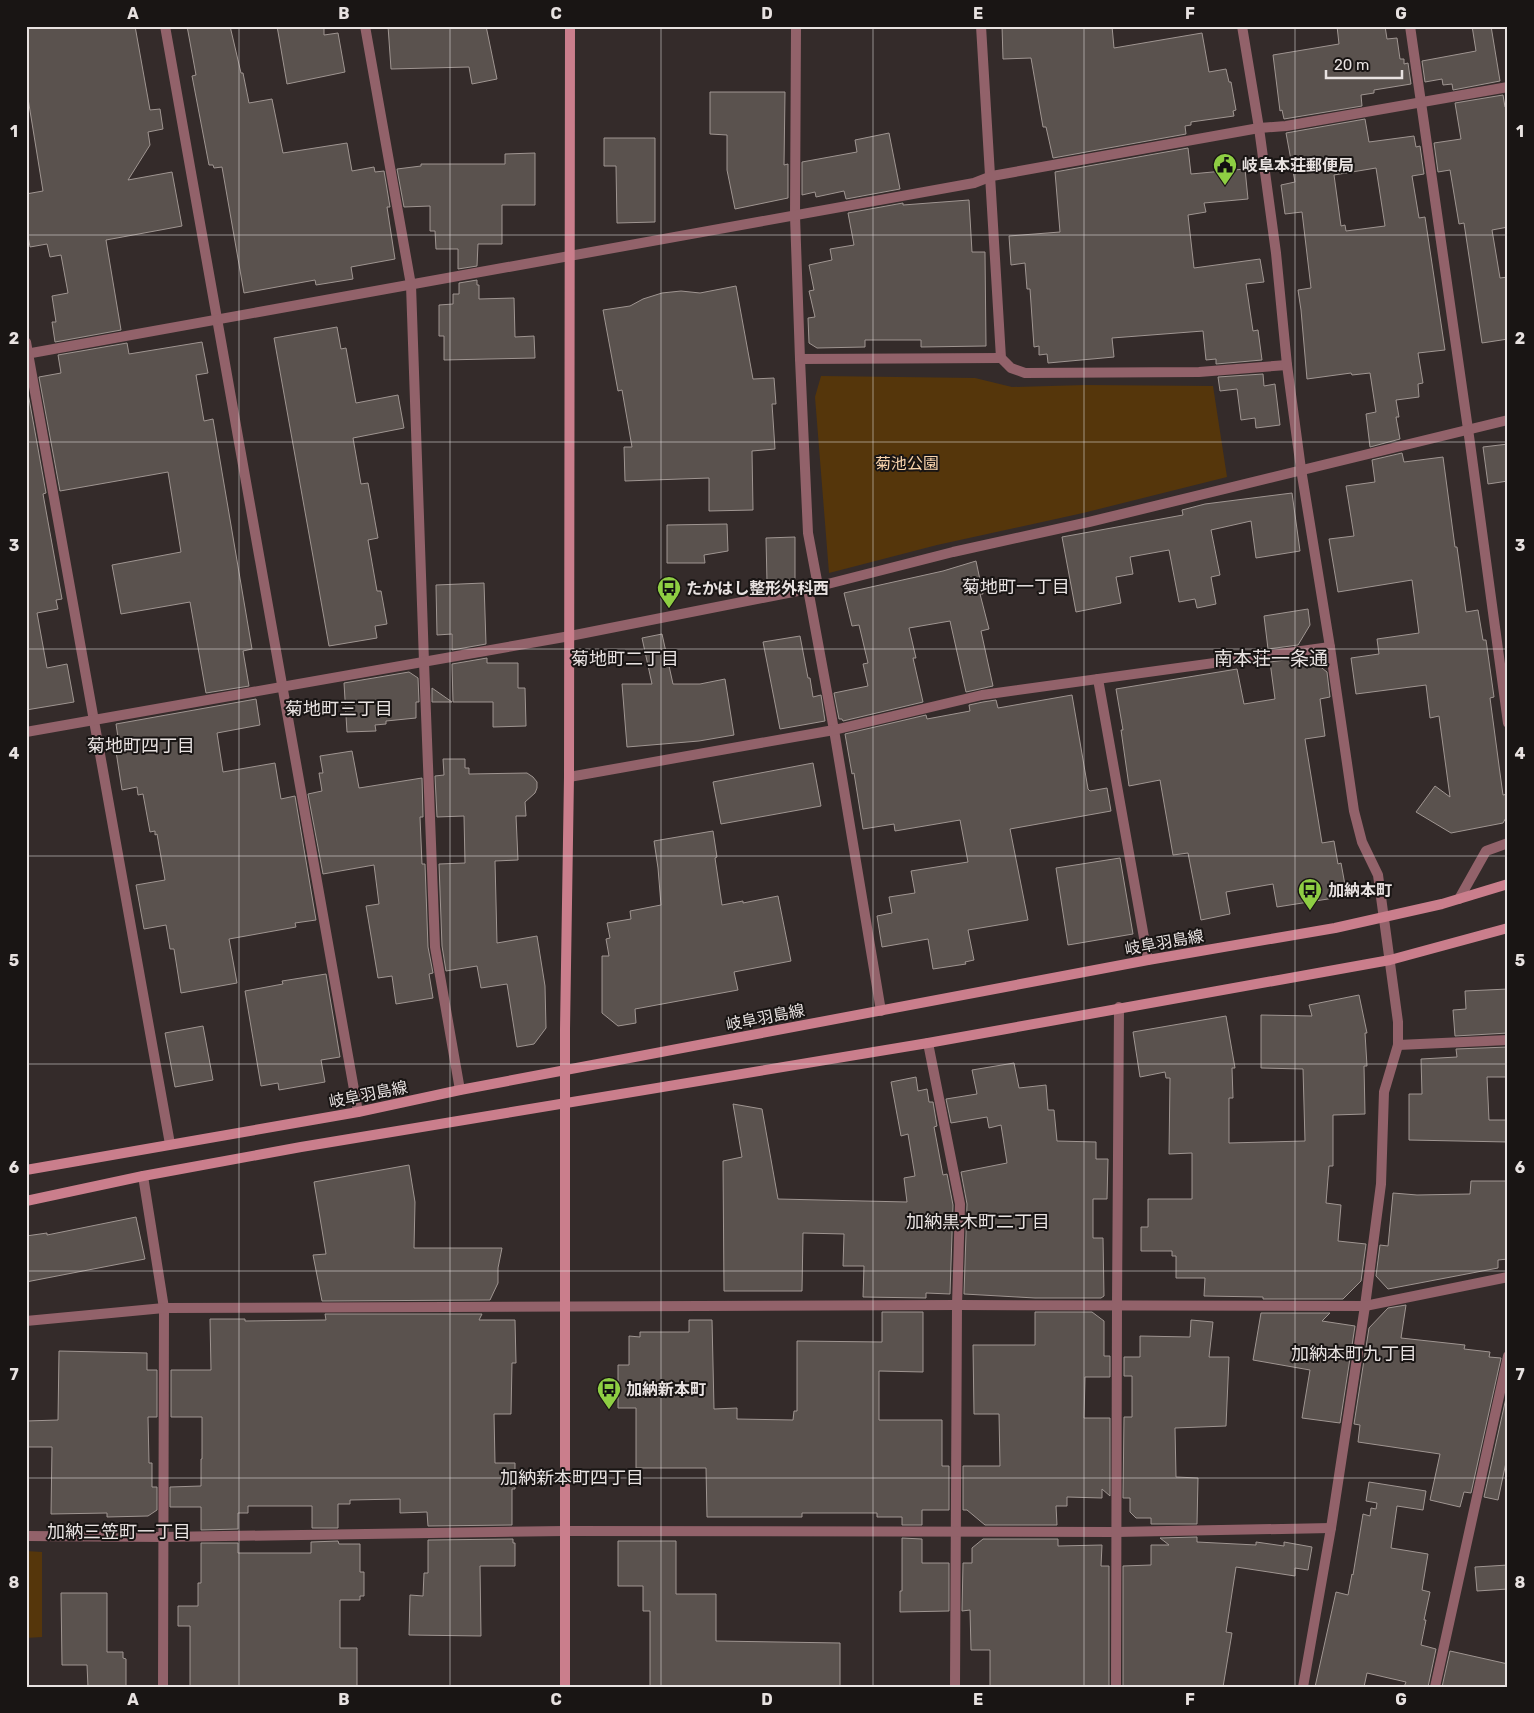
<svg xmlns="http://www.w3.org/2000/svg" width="1534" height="1713" font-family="Rubik,'Noto Sans JP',sans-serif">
  <rect width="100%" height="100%" fill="#342b2a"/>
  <g fill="#55360b">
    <path d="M821,376L975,378L1012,387L1085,385L1213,386L1227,477L1083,513L937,545L829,573L815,397Z"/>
    <path d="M26,1551L42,1552V1637L26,1638Z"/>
  </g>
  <g fill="#5a524e" stroke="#9f9591" fill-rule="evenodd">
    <path d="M26,26H135L150,110L160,109L163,129L148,132L150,145L128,180L172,172L182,226L106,240L121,330L55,342L52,322H56L52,296L68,293L61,255L50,257L47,244L30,247L26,225V194L43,191L26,86Z"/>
    <path d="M187,26H230L241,73H243L249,103L272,99L283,153L347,143L352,171L374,167L375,172L384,171L390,207H387L395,259L351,267L353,279L316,285L315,280L244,293L222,167L214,168L213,165H209L192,76L196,75Z"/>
    <path d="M277,26H324V35L338,33L345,72L287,84Z"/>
    <path d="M388,26H486L497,79L472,84L469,67L391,69Z"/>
    <path d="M1002,26H1112L1114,48L1202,33L1209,72L1226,69L1229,82H1231L1236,110L1233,111L1234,116L1191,122V125L1185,126L1186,134L1053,158L1046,127H1043L1031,58L1003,59Z"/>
    <path d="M1337,26H1385L1387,39L1397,38L1400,59H1404V64L1408,63L1411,84L1374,90V93L1361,95L1362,106L1284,119L1282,110L1280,111L1273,55L1339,44Z"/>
    <path d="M1472,26H1491L1500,81L1453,90L1452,84L1443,85L1442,79L1425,82L1422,61L1476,51Z"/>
    <path d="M710,92H785L784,165L788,164V198L735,209L727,170V135L710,134Z"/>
    <path d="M1503,95L1505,107L1508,106V227L1492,230L1500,278L1508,277V339L1482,343L1464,223L1459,224L1450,170L1438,172L1434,143L1461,139L1455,103Z"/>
    <path d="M1365,119L1369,142L1414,136L1416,147L1420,146L1424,174L1412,176L1419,218L1425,217L1445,350L1418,353L1423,383L1418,384L1419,397L1396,400L1399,417H1396L1400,439L1370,447L1366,414L1376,412L1370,373L1352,375L1351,373L1307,379L1301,310L1298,290L1311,288L1302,212L1285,214L1281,185L1295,182L1286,133ZM1376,168L1385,226L1346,231L1345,225L1341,226L1334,175Z"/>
    <path d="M889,133L900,189L846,199L844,191L816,197L815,192L802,195V162L857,152L855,140Z"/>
    <path d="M604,138H655V222L617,223L616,166H604Z"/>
    <path d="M1188,148L1191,174L1245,169L1248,199L1204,203L1206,212L1188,215L1194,268L1260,259L1264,282L1246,284L1253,331L1258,330L1262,360L1216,364V359L1206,360L1203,331L1112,338L1114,357L1048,363L1047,354L1039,355V346L1034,347L1030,289H1027L1025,263L1011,265L1009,236L1060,232L1055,172Z"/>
    <path d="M535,153V205H502V244H478L477,266L458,269V249H436L435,231H430V206L404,207L397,169L421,166V164H505V154Z"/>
    <path d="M969,200L972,252H985L986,346L921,347V340H865V347L817,348L809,343L808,318L815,317L809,291L814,290L809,265L832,260L830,249L854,245L848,213L903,203V205Z"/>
    <path d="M477,280V285H479V299L514,298L515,337L534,336L535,358L444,360V336H439V305L453,304V294H459V283Z"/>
    <path d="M736,286L753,379L774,378L776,404H772L775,449L752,451L753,510L709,511V478L625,481L624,447H632L622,390L618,391L603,310L630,306L643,299L662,293L681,291L700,293Z"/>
    <path d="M337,327L341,349L346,348L356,403L398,395L404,428L353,438L361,484L368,483L378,538L368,540L377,591H381L387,624L375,626L377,638L329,646L274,338Z"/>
    <path d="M202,342L208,373L196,375L204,421L213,419L252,649L243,651L249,686L206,693L190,602L121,614L112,565L181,552L168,472L60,491L39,377L61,373L58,355L127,343L129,354Z"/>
    <path d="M1263,374L1264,386L1275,384L1280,425L1256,428L1255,418L1241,420L1237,389L1220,391L1218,377Z"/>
    <path d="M26,382L46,493L43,494L62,599L56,600L58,609L37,613L47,668L67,664L74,702L26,710Z"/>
    <path d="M1508,444V481L1488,484L1483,447Z"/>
    <path d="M1402,453L1404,462L1443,457L1455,547H1457L1466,612L1478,610L1483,640H1486L1494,697L1490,698L1500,773L1503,795L1508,794V814L1503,823L1451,833L1416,812L1435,786L1450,797L1439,716L1430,718L1426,685L1356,694L1351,658L1379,654L1377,639L1419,633L1412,580L1338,592L1329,539L1354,536L1346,486L1375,482L1372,460Z"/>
    <path d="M1292,493L1300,551L1256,558L1251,521L1211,530L1220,575L1211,577L1216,604L1197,608L1195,599L1179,602L1169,550L1130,557L1133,574L1116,577L1121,603L1076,612L1062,537L1183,515L1182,510L1205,504Z"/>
    <path d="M727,524L728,551L704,555L705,563H667V525Z"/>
    <path d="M795,537V582H767L766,538Z"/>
    <path d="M976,561L983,594H980L989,629L981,631L993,686L966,692L950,621L909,628L916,658H913L923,702L843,721L842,719H839L834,693L868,686L863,664L868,663L859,625L852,626L844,593L943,571Z"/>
    <path d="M484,583L486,644L452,650V634L437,635L436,585Z"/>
    <path d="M1308,609L1310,625L1298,645L1268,649L1264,616Z"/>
    <path d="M662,634L673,684H700L725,679L734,735L699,741L627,747L622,684H652L642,638Z"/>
    <path d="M800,636L808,678H810L813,697L821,695L825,721L780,729L763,642Z"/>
    <path d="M1308,657L1327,672L1330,697L1320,699L1325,736L1305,739L1322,843L1334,841L1338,864L1341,863L1347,896L1277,907L1273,884L1226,892L1230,914L1201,920L1188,853L1173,855L1160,780L1129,786L1121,730H1123L1116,689L1237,669L1244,704L1275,699L1270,662Z"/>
    <path d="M487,658V663H518V688H525L526,726L493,727V702H453L452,664Z"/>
    <path d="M409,672L418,678L419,702H416V718L386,721V724L375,725L376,731L347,732L344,683Z"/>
    <path d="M432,688L452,702H432Z"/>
    <path d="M1072,695L1088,789L1090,791L1107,788L1111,811L1010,829L1028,920L968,930L974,960L965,962L966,964L933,969L928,939L882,947L877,916L892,913L889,897L915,893L911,871L968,862L960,820L895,831L894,824L863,829L854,773L852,774L845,734L926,715L927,719L970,711L969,705L983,702L996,700L998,708Z"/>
    <path d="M256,699L260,725L217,733L223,772L275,763L281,799L295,796L316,920L295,923L296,927L229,939L237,983L181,993L174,949H170L166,925L144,929L136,885L165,880L157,834L155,835V831L150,832L143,794L138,795L137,787L122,790L115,745L119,744L116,724Z"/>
    <path d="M352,751L359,788L422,778L423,817H420L422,864H425L428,947L433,973L429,974L433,998L396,1004L392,976L378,978L366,906L379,904L374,865L323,874L308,794L322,791L319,773H323L320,756Z"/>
    <path d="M443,759H465V768H469V774L527,773L533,777L537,782V788L535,793L525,802L526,816H516L518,860L495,861L497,943L537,936L545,986L546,1028L534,1044L517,1047L507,984L481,988L477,966L446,971L442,946L439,864L465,863L464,816L437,817L435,776L444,775Z"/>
    <path d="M813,763L821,806L721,824L713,782Z"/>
    <path d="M713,831L717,857L715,858L722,905L743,901V903L778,896L791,961L734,972L738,990L635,1009L636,1023L618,1026L602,1013V956H609L606,939L610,938L607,923L631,919L630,911L661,905L658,868L654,841Z"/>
    <path d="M1120,858L1133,934L1068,945L1056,868Z"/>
    <path d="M326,974L340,1057L321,1060L325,1082L279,1090L278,1083L261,1086L245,991L283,984L282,981Z"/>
    <path d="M1508,989V1033L1455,1036L1453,1010L1466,1009L1465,991Z"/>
    <path d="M1359,995L1367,1033H1365L1367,1066H1364L1365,1114L1333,1115V1166H1329L1326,1203L1341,1205L1338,1241L1366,1244L1361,1281L1343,1299H1263V1297L1204,1296L1205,1278H1176V1256H1172V1251H1141V1227H1148V1199H1192V1153L1169,1154L1170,1078H1166L1165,1072L1140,1077L1133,1032L1226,1016L1235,1068H1232L1233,1098H1229V1143L1305,1141L1303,1069L1261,1068V1015L1312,1016L1309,1005Z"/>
    <path d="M203,1026L213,1080L175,1087L165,1033Z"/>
    <path d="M1508,1047V1077H1487L1489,1120H1508V1142L1409,1140V1094H1422L1421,1059L1457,1057L1456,1049Z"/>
    <path d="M1014,1063L1019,1088L1046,1085L1048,1110H1054L1057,1141L1096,1142V1159H1108L1107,1199H1093V1238H1103L1104,1296L1101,1298H1035L964,1294L967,1204L961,1172L1007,1163L1001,1125L989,1128L987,1117L951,1123L946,1099L977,1094L972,1070Z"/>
    <path d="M916,1077L918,1091L927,1089L929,1102H933L937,1126L934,1127L943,1175L947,1174L953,1205L950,1294L926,1293V1298L863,1297L864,1266H843L844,1234L803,1233L802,1291H724L723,1161L742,1157L733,1104L762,1109L778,1199L907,1202L904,1178L915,1176L908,1134L901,1136L891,1082Z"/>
    <path d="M409,1165L415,1202L414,1248H502L498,1268V1283L490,1300L322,1301L313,1255L326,1254L314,1182Z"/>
    <path d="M1471,1181H1508V1259L1498,1260V1268L1388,1289L1376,1276L1380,1245L1388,1246L1393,1193L1417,1195L1470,1194Z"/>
    <path d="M136,1217L145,1259L26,1282V1236L47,1233V1235Z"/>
    <path d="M1406,1305L1401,1338L1465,1345L1464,1349L1490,1352L1489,1357L1501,1358L1471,1493L1464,1492L1460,1507L1430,1500L1440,1454L1358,1442L1360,1425L1354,1424L1369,1328L1388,1308Z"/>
    <path d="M882,1312H923V1372L879,1371V1420H942V1466H949V1510H922V1525H902V1517H877V1513H802V1517H707L706,1468H636V1408H618V1365H629V1336L640,1337V1332H689V1320H712L714,1409L737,1408V1419L793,1420L794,1411H797V1341L882,1342Z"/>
    <path d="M1035,1312H1092L1104,1321V1356H1110V1377H1085L1084,1418H1110V1496L1102,1489V1498L1067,1497V1506H1056L1057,1525H985L967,1510H963V1466H1000L999,1414H974L973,1345H1035Z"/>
    <path d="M1261,1313H1330L1322,1321L1355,1326L1340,1423L1302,1418L1310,1370L1253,1360Z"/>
    <path d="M325,1314H482L479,1320H515L516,1363H512L511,1414H494L495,1463H515V1489H512V1525L428,1526L427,1512L400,1513V1499L350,1500V1504H338V1528H312V1506H248V1513H238V1529L201,1530V1507H170V1487L201,1486V1459H202V1417H171V1370H211L210,1319H245V1321L326,1320Z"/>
    <path d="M1191,1320L1213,1322L1209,1357H1229L1226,1426L1175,1428L1176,1477L1198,1478L1197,1524H1151V1518H1136L1130,1512V1498H1123L1124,1417H1132V1376H1124V1357H1140V1336L1190,1337Z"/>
    <path d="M59,1351L147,1353V1370H157V1417H148L149,1463H152V1487H157V1510L148,1516L107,1517V1513L51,1514L52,1447H26V1421L58,1420Z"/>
    <path d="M1508,1389V1453L1498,1500L1484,1497Z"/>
    <path d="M1369,1482L1426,1491L1423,1510L1397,1506L1391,1548L1428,1554L1422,1590L1430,1592L1424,1620H1426L1421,1645L1436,1649L1428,1687H1404L1406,1682L1367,1673L1364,1687H1315L1336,1592L1348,1595L1352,1574L1353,1575L1363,1514L1370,1516L1371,1508L1376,1509L1377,1503L1366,1501Z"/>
    <path d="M1197,1537V1542L1256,1545V1542L1284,1546V1542L1312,1547L1308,1570L1295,1568V1576L1236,1567L1226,1632L1232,1633L1223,1687H1123V1566L1151,1565V1545H1169L1160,1538Z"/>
    <path d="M902,1538L922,1539V1563H949V1611L900,1612V1591H902Z"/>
    <path d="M513,1539V1543H515V1566H480L481,1636L409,1635L410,1595L423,1596L424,1573H428V1540Z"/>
    <path d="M983,1539H1058V1546L1102,1545L1101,1566H1109V1687H990V1650H971L970,1610L962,1611L963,1563H972V1548Z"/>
    <path d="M338,1541L339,1544H360V1572H364V1596H360V1600H340V1648H357V1687H190V1626H178V1606H198V1583H201V1543H238V1553H311V1542Z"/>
    <path d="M618,1541H676V1594H716V1641L840,1643V1687H650V1611H643V1586H618Z"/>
    <path d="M1508,1565V1589L1477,1591L1475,1567Z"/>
    <path d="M61,1593H107V1652H123V1658L126,1659V1687H88L87,1665H62Z"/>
    <path d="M1450,1651L1508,1664V1687H1442Z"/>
  </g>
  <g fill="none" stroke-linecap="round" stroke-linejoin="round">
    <g stroke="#92626a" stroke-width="10">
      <path d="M165,26L358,1112"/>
      <path d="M365,26L411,285L424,662L435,947L460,1090"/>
      <path d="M796,26L795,216L800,359L808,533L818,586"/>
      <path d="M981,26L1001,358L1011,368L1025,373L1199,372L1287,365"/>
      <path d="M1242,26L1259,128L1276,253L1287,365L1301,469L1330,647L1354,811L1362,842L1378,875L1398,1022V1045L1384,1092L1381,1184L1365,1306L1331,1528L1303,1687"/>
      <path d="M1410,26L1470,443L1508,723"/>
      <path d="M26,342L170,1144"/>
      <path d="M26,354L974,183L992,176L1259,128L1286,126L1508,87"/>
      <path d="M800,359L1001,358"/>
      <path d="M808,589L834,730L881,1011"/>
      <path d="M1098,679L1148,960"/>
      <path d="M26,732L570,636L808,589L953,552L1089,522L1508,420"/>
      <path d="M569,777L834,730L982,695L1330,647"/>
      <path d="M1459,899L1486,851L1508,843"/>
      <path d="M928,1043L960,1204L957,1305L955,1687"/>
      <path d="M1398,1045L1508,1040"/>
      <path d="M143,1176L164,1308L163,1687"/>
      <path d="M26,1321L164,1308L957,1305L1365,1306L1508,1277"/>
      <path d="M26,1536L162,1537L565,1531L1116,1532L1331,1528"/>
      <path d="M1116,1687L1117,1305L1119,1007"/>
      <path d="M1435,1687L1508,1356"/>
    </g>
    <g stroke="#ca7e8c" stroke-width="10">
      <path d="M26,1170L358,1112L460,1090L1148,960L1335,928L1442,904L1508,884"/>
      <path d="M26,1201L143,1176L301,1147L928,1043L1390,960L1508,928"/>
      <path d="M565,1687V1029L569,777L570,26"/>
    </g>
  </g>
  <path fill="none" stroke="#e8e2e1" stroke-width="1" stroke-opacity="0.55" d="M239,26V1687M450,26V1687M661,26V1687M873,26V1687M1084,26V1687M1295,26V1687M26,235H1508M26,442H1508M26,649H1508M26,856H1508M26,1064H1508M26,1271H1508M26,1478H1508"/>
  <defs>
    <g id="civic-pin" transform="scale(1.25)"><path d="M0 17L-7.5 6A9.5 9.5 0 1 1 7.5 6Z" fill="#8ece43" stroke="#191514"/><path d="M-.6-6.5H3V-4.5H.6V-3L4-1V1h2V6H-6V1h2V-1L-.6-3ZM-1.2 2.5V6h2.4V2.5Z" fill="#111"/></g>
    <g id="bus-pin" transform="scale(1.25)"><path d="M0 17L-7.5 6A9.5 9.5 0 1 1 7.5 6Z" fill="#8ece43" stroke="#191514"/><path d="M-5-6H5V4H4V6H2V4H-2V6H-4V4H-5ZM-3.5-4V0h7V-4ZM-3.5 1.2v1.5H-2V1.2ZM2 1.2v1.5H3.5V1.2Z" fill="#111"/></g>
  </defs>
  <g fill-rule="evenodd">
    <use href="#civic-pin" x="1225" y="165"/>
    <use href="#bus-pin" x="669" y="588"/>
    <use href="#bus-pin" x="1310" y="890"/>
    <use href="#bus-pin" x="609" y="1389"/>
  </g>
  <g text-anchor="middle" stroke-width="4" stroke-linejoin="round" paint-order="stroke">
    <g font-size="16" font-weight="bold" fill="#e8e2e1" stroke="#191514" text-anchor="start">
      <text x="1242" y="171">岐阜本荘郵便局</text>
      <text x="686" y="594">たかはし整形外科西</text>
      <text x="1328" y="896">加納本町</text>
      <text x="626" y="1395">加納新本町</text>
    </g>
    <g font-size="16" fill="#fad5ad" stroke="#191514">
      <text x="907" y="469">菊池公園</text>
    </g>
    <g font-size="16" fill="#e8e2e1" stroke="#191514">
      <text transform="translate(1164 942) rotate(-10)" y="6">岐阜羽島線</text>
      <text transform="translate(765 1017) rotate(-11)" y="6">岐阜羽島線</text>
      <text transform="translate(368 1094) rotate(-11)" y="6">岐阜羽島線</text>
    </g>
    <g font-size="18" fill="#e8e2e1" stroke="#191514">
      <text x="1016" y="593">菊地町一丁目</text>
      <text x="625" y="665">菊地町二丁目</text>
      <text x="339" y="715">菊地町三丁目</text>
      <text x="141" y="752">菊地町四丁目</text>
      <text x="978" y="1228">加納黒木町二丁目</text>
      <text x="1354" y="1360">加納本町九丁目</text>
      <text x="572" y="1484">加納新本町四丁目</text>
      <text x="119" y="1538">加納三笠町一丁目</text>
    </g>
    <g font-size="19" fill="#e8e2e1" stroke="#191514">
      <text x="1271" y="665">南本荘一条通</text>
    </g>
  </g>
  <rect width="1534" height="1713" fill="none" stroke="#191514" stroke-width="55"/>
  <path d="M1326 70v8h76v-8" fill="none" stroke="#e8e2e1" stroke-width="2.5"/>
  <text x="1334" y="70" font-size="15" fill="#e8e2e1" stroke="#191514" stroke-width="4" paint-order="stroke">20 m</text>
  <rect x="28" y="28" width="1478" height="1658" fill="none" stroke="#e8e2e1" stroke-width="2"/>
  <g font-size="16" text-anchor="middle" font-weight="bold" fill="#e8e2e1">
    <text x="133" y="19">A</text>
    <text x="344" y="19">B</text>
    <text x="556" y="19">C</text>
    <text x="767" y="19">D</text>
    <text x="978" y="19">E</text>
    <text x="1190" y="19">F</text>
    <text x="1401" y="19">G</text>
    <text x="14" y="137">1</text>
    <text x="1520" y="137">1</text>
    <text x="14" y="344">2</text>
    <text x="1520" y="344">2</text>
    <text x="14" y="551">3</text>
    <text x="1520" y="551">3</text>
    <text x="14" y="759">4</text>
    <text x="1520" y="759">4</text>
    <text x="14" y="966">5</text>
    <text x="1520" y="966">5</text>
    <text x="14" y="1173">6</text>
    <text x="1520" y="1173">6</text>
    <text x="14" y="1380">7</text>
    <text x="1520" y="1380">7</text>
    <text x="14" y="1588">8</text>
    <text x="1520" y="1588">8</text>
    <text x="133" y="1705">A</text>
    <text x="344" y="1705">B</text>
    <text x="556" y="1705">C</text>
    <text x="767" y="1705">D</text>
    <text x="978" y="1705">E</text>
    <text x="1190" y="1705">F</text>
    <text x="1401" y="1705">G</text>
  </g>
</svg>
